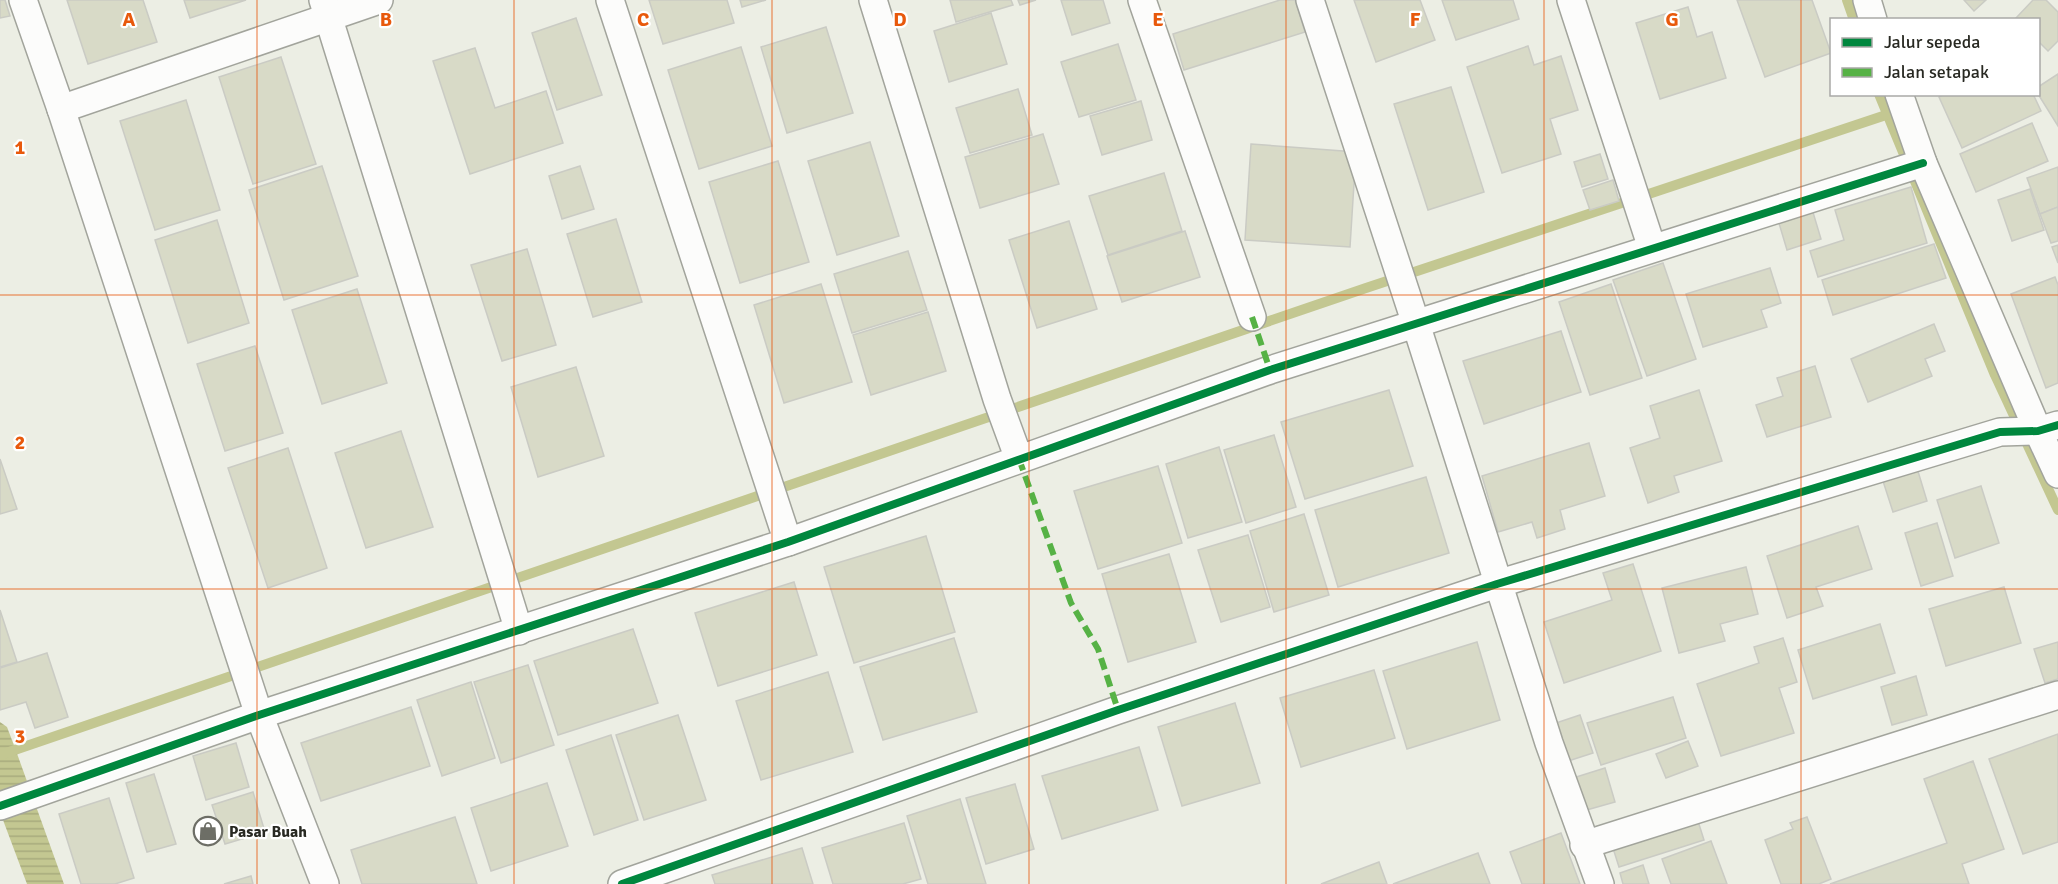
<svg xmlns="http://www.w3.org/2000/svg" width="2058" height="884" font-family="Signika,sans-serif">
  <defs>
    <pattern id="water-rules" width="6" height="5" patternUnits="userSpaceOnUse" patternTransform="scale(1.5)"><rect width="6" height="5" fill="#c3c791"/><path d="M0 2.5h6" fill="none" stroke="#a8ab7d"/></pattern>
  </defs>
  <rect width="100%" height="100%" fill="#eceee4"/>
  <path fill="url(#water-rules)" d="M0,722L7,727L15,748L64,884H27L0,812Z"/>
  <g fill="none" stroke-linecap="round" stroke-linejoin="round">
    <g stroke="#c3c791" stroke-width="10">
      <path d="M1847,0L1854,20"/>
      <path d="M1879,94L1995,375L2058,510"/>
      <path d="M0,755L1366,288L1886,115"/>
    </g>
  </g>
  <g fill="#d8dac7" stroke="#cacbc4" stroke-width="1.5">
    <path d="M0,0H5L10,16L0,18Z"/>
    <path d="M67,0H143L157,42L88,64Z"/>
    <path d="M184,0H246L190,18Z"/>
    <path d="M649,0H727L734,23L663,44Z"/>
    <path d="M740,0H766L742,7Z"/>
    <path d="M950,0H1011L1013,5L956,22Z"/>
    <path d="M1018,0H1036L1020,5Z"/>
    <path d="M1061,0H1103L1110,23L1072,35Z"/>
    <path d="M1280,0H1295L1305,32L1184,70L1173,34Z"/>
    <path d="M1354,0H1420L1435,40L1376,62Z"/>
    <path d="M1442,0H1513L1519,19L1456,40Z"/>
    <path d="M1737,0H1812L1831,53L1765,77Z"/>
    <path d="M1964,0H1986L1974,11Z"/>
    <path d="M2033,0H2046L2058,12V41L2048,51L2038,41V20L2015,19Z"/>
    <path d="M1688,7L1697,37L1712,32L1726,78L1660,99L1636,23Z"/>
    <path d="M991,13L1007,64L949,82L934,31Z"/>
    <path d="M576,18L602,95L557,110L532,33Z"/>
    <path d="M826,27L853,113L787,133L761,47Z"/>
    <path d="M1118,44L1136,100L1079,117L1061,62Z"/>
    <path d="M1528,46L1534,65L1561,56L1578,110L1550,119L1561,154L1502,173L1467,67Z"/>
    <path d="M741,47L772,146L699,169L668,70Z"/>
    <path d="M475,48L495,108L546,91L563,143L470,174L433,61Z"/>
    <path d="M281,57L316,164L253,184L219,77Z"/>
    <path d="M2058,74V126L2038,94V87Z"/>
    <path d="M1451,87L1484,192L1428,210L1394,104Z"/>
    <path d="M1018,89L1032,135L970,153L956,108Z"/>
    <path d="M1945,94H2033L2041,111L1962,148L1939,97Z"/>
    <path d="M186,100L220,210L155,230L120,121Z"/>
    <path d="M1141,101L1152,140L1102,155L1090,116Z"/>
    <path d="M2032,123L2048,161L1976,192L1960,154Z"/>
    <path d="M1043,134L1059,184L980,208L965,157Z"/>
    <path d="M870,142L899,236L837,255L808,161Z"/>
    <path d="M1251,144L1356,152L1350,247L1245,240Z"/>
    <path d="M1600,154L1608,179L1582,187L1574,162Z"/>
    <path d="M778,161L809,262L740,283L709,182Z"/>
    <path d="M322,166L358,276L284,300L249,190Z"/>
    <path d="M580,166L594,209L562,219L549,176Z"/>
    <path d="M2058,167V207L2040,214L2027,178Z"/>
    <path d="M1164,173L1182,231L1108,255L1089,196Z"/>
    <path d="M1613,180L1619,201L1590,210L1583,190Z"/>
    <path d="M1911,187L1927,243L1818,277L1810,251L1844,240L1835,210Z"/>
    <path d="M2030,189L2044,230L2012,241L1998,200Z"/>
    <path d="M2058,207V241L2051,243L2040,214Z"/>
    <path d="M1812,209L1821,239L1787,250L1778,220Z"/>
    <path d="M616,219L642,302L593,317L567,234Z"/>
    <path d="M217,220L249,323L188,343L155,240Z"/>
    <path d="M1069,221L1097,309L1037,328L1009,240Z"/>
    <path d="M1185,231L1200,277L1122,302L1107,256Z"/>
    <path d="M1934,244L1946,278L1833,315L1822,280Z"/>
    <path d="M2058,245V263L2052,247Z"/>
    <path d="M527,249L556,345L502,361L471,265Z"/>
    <path d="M908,251L927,310L852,333L834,274Z"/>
    <path d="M1663,263L1696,359L1647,376L1613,280Z"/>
    <path d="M1770,268L1781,303L1761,310L1767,327L1703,347L1686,294Z"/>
    <path d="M2055,277L2058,285V383L2046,388L2011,294Z"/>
    <path d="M821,284L852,382L784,403L754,305Z"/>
    <path d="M1611,284L1642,378L1590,395L1559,302Z"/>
    <path d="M357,289L387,383L322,404L292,310Z"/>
    <path d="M928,312L946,371L871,395L853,335Z"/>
    <path d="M1934,324L1945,351L1925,359L1932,376L1868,402L1851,359Z"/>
    <path d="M1561,331L1581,392L1484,424L1463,361Z"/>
    <path d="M255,346L283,433L225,451L197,364Z"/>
    <path d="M1815,366L1831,417L1767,437L1756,405L1783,396L1777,378Z"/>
    <path d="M576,367L604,456L538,477L511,387Z"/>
    <path d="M1389,390L1413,466L1305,499L1281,422Z"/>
    <path d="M1699,390L1722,461L1674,476L1679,492L1648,503L1630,448L1660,438L1650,406Z"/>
    <path d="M401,431L433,527L366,548L335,453Z"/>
    <path d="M1274,435L1296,507L1246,523L1224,450Z"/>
    <path d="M1589,443L1605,496L1560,510L1565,529L1537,538L1532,522L1498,532L1482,476Z"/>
    <path d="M1219,447L1242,522L1188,538L1166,464Z"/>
    <path d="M288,448L327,568L268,588L228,468Z"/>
    <path d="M0,459L17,509L0,514Z"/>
    <path d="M1158,466L1182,543L1098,569L1074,491Z"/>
    <path d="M1917,468L1927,501L1893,512L1882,478Z"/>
    <path d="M1426,477L1449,553L1338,587L1315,510Z"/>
    <path d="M1981,486L1999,543L1955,558L1937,500Z"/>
    <path d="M1304,514L1329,595L1274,612L1250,531Z"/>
    <path d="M1937,523L1953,576L1921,586L1905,533Z"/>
    <path d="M1858,526L1872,569L1816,587L1823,606L1787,618L1767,556Z"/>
    <path d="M1248,535L1270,607L1221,622L1198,550Z"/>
    <path d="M926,536L955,632L854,663L824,567Z"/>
    <path d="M1169,554L1196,642L1128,662L1102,574Z"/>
    <path d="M1633,564L1661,651L1564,683L1544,622L1612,600L1603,573Z"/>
    <path d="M1746,567L1758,614L1720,624L1725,641L1679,653L1662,588Z"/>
    <path d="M794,582L817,655L718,686L695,613Z"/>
    <path d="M2004,587L2021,643L1946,666L1929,609Z"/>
    <path d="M0,610L17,662L0,667Z"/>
    <path d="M1880,624L1895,673L1813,699L1798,650Z"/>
    <path d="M633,629L658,703L558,735L534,661Z"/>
    <path d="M954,638L977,712L883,740L860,667Z"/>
    <path d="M1783,638L1797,682L1779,688L1794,733L1721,756L1697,684L1759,663L1754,647Z"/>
    <path d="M1477,642L1500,720L1407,749L1383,671Z"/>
    <path d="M2058,642V679L2045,683L2034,649Z"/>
    <path d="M47,653L68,717L35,728L26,702L0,710V668Z"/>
    <path d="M528,665L554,745L501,763L474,682Z"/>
    <path d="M1374,670L1395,738L1301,767L1280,698Z"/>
    <path d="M828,672L853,752L761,780L736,701Z"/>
    <path d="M1916,676L1927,715L1892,725L1881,687Z"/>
    <path d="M471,682L495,758L442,776L417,700Z"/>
    <path d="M1673,697L1686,738L1601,765L1587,723Z"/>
    <path d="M1235,703L1260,783L1182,806L1158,727Z"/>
    <path d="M411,707L430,766L321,801L301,743Z"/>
    <path d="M678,715L706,800L644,820L616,735Z"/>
    <path d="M1580,715L1593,753L1562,763L1550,725Z"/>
    <path d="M2058,734V842L2023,854L1989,759Z"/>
    <path d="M611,735L638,820L594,835L566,750Z"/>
    <path d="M1688,741L1698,766L1666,778L1656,754Z"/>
    <path d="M236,743L249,787L206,800L193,756Z"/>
    <path d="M1139,747L1158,810L1062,839L1042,776Z"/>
    <path d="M1973,761L2004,849L1962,864L1969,884H1830L1947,843L1924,779Z"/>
    <path d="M1605,768L1615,802L1583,811L1573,778Z"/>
    <path d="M154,774L176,844L147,852L126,783Z"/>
    <path d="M547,783L568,846L491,871L471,808Z"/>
    <path d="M1015,784L1034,849L986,864L966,798Z"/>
    <path d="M253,792L265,832L225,844L212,805Z"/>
    <path d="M109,798L134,878L115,884H81L59,814Z"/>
    <path d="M960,799L986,884H928L907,816Z"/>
    <path d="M455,817L477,884H362L351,850Z"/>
    <path d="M1807,817L1831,879L1819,884H1781L1765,840L1793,829L1790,823Z"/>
    <path d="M1697,818L1704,840L1619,867L1612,845Z"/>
    <path d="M904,823L921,879L903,884H833L822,848Z"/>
    <path d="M1561,833L1580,884H1522L1510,852Z"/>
    <path d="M1711,841L1727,884H1671L1662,859Z"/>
    <path d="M802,848L813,884H715L712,875Z"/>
    <path d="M1478,853L1490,884H1393Z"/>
    <path d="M1379,862L1387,884H1321Z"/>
    <path d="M1643,865L1649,884H1623L1620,873Z"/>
    <path d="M251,876L253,884H224Z"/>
  </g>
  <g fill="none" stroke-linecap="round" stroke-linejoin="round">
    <g stroke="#a2a49c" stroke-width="30">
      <g id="street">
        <path d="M23,0L61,109L259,715L325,884"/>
        <path d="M323,0L519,631"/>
        <path d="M610,0L788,542"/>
        <path d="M873,0L997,399L1019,459"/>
        <path d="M1142,0L1252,317"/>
        <path d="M1310,0L1416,324L1549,743L1600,884"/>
        <path d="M1571,0L1652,248"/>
        <path d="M1867,0L1873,20"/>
        <path d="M1899,94L1923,163L2038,431L2058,474"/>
        <path d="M61,109L379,0"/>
        <path d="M0,806L259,715L788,542L1270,370L1923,163"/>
        <path d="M1584,845L2058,695"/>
        <path d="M622,884L1118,710L1497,584L2000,432L2038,431L2058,425"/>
      </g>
    </g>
    <use href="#street" stroke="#fcfcfb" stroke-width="27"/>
    <g stroke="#56b245" stroke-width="6" stroke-dasharray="12 6" stroke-linecap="butt">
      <path d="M1252,317L1270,370"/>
      <path d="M1019,459L1071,603L1098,649L1118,710"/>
    </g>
    <g stroke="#fff" stroke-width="11">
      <g id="cycleway">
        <path d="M0,806L259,715L788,542L1270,370L1923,163"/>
        <path d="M622,884L1118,710L1497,584L2000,432L2038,431L2058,425"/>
      </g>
    </g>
    <use href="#cycleway" stroke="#00873e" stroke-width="8"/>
  </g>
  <path fill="none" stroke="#e8590c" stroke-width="1.5" stroke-opacity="0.55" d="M257,0V884M514,0V884M772,0V884M1029,0V884M1286,0V884M1544,0V884M1801,0V884M0,295H2058M0,589H2058"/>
  <defs>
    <g id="shop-ring" transform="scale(1.5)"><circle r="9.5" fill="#fff" stroke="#6d6e66" stroke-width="1.5"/><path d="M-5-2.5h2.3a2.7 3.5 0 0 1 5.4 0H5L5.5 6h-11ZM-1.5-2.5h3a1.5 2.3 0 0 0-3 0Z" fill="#6d6e66"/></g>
  </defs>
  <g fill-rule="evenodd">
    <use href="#shop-ring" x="208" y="831"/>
  </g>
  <g text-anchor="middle" stroke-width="4.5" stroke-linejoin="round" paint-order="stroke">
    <g font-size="16" font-weight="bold" fill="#282922" stroke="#fff" text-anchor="start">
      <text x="229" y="837">Pasar Buah</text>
    </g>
  </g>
  <g font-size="20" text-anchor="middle" font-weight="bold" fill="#e8590c" stroke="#fff" stroke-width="4.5" stroke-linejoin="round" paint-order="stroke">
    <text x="129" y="26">A</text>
    <text x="386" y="26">B</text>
    <text x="643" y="26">C</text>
    <text x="900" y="26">D</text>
    <text x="1158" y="26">E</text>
    <text x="1415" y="26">F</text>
    <text x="1672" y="26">G</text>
    <text x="20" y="154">1</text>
    <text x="20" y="449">2</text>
    <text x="20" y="743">3</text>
  </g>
  <rect x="1830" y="18" width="210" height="78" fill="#ffffff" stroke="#a9a9a7" stroke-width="1.5"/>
  <rect x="1842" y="38" width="30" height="9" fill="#00873e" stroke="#a9a9a7" stroke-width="1.5"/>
  <text x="1884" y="48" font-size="18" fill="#282922">Jalur sepeda</text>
  <rect x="1842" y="68" width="30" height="9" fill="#56b245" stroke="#a9a9a7" stroke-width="1.5"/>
  <text x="1884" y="78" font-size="18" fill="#282922">Jalan setapak</text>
</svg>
